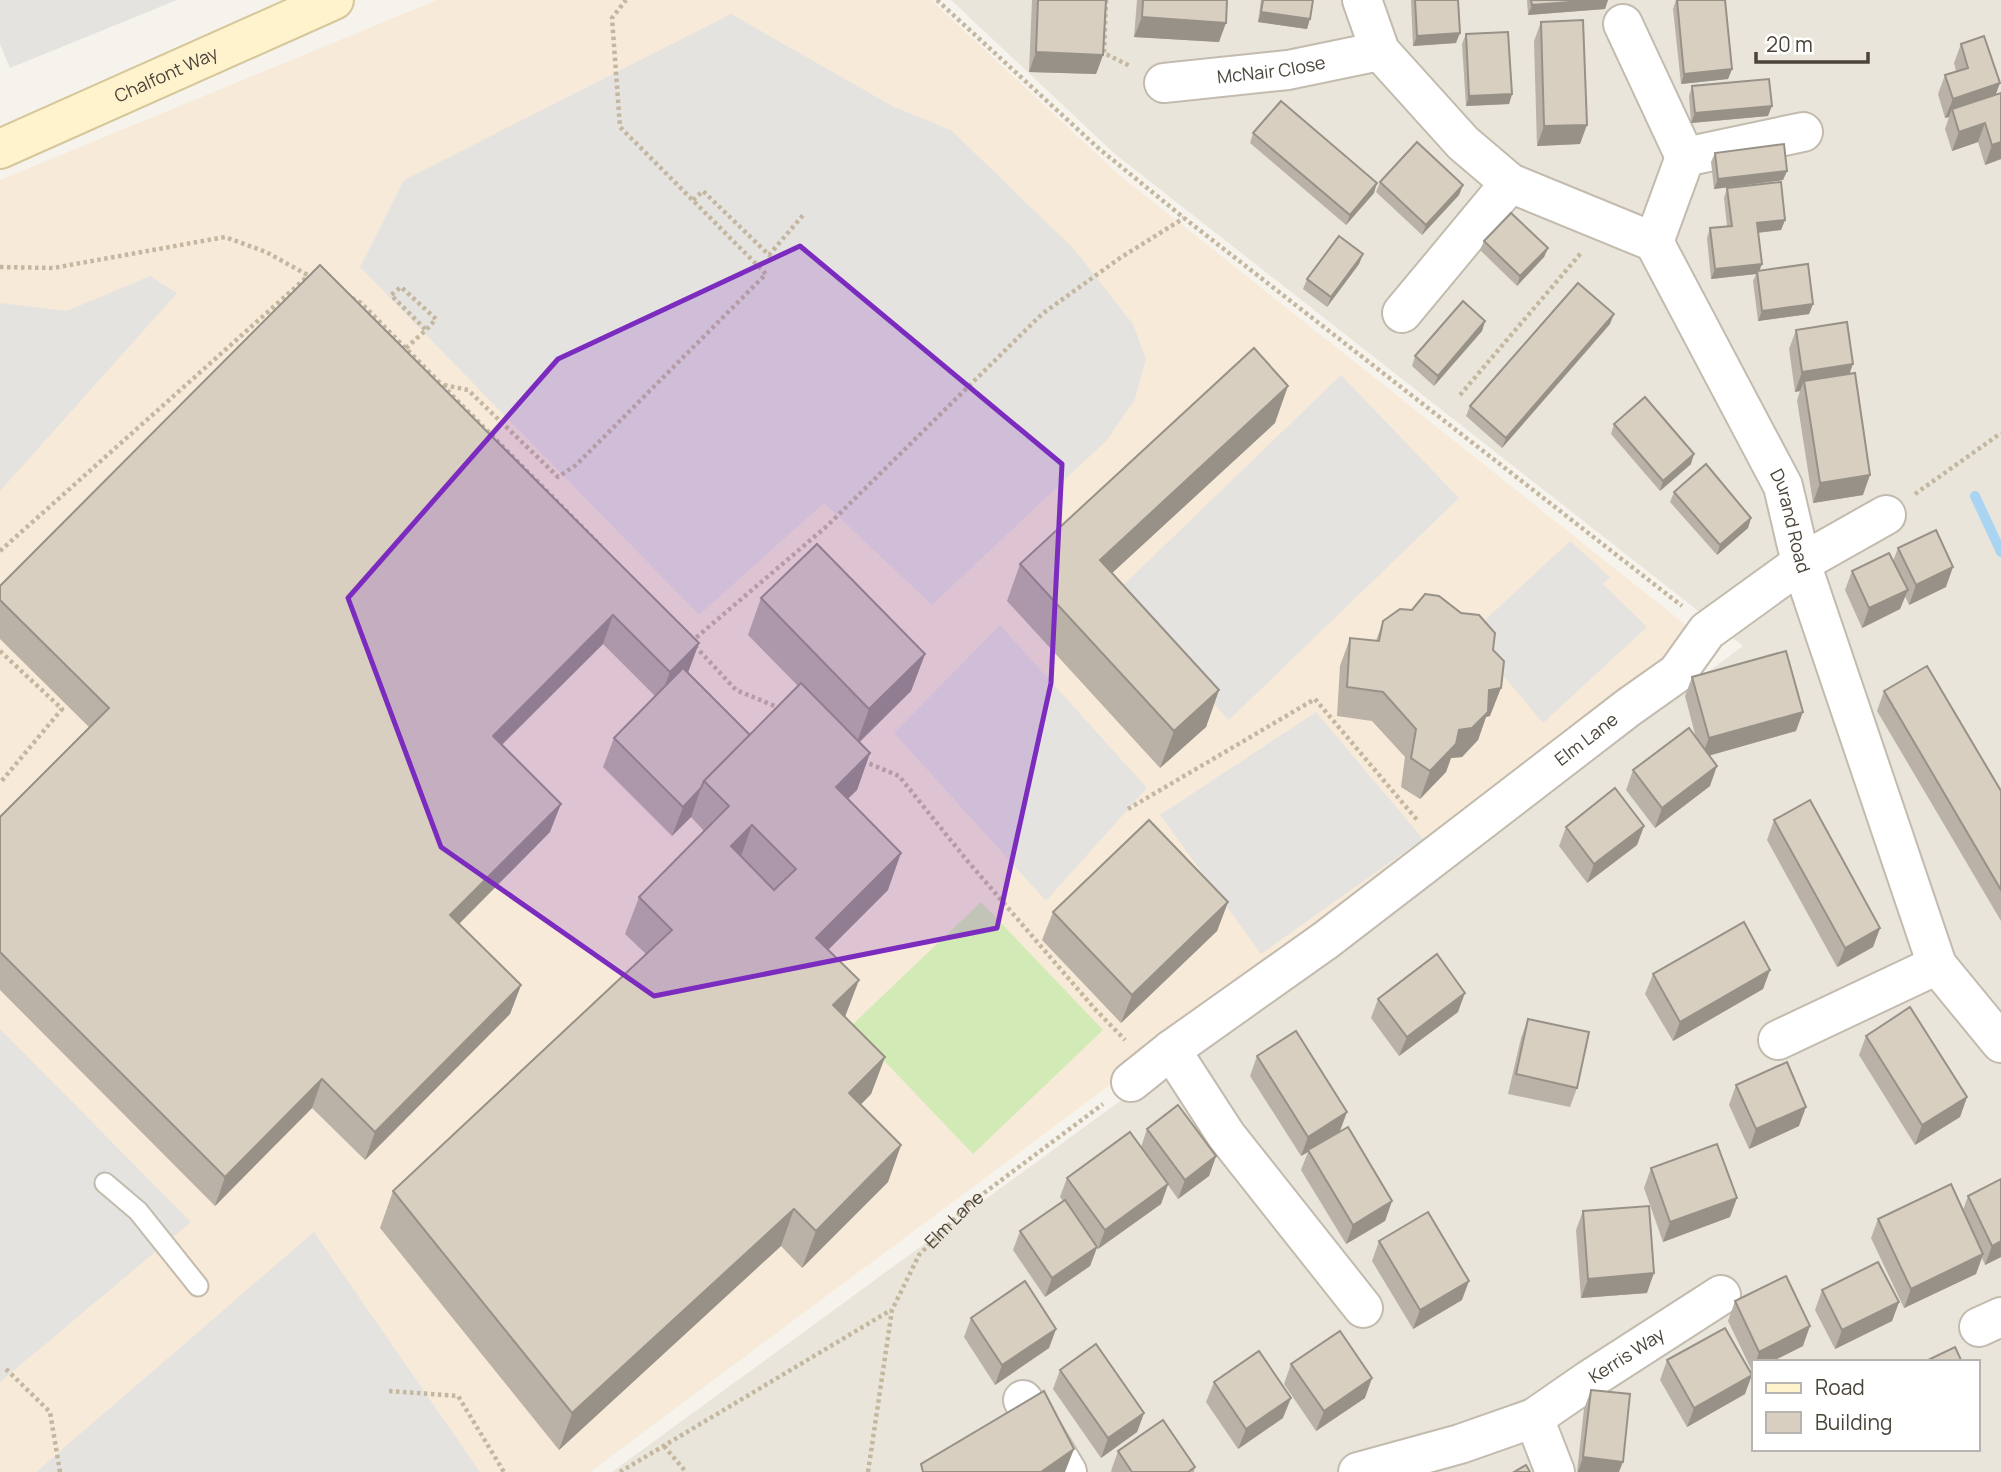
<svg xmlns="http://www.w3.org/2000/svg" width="2001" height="1472" font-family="Manrope,sans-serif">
  <rect width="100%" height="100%" fill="#f6f3ec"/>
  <path fill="#eae5da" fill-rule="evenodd" d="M951,0H2001V1472H612L1743,646L1115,154ZM1754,1362H1978V1449H1754Z"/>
  <path fill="#f7ead8" d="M437,0H931L1118,174L1706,641L590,1472H0V180Z"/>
  <path fill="#d2eab5" d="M981,902L1103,1030L973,1154L851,1026Z"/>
  <g fill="#e5e3e0">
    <path d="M0,0H177L10,68L0,44Z"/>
    <path d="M731,14L894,107L951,130L1074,249L1133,324L1146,359L1135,399L1107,440L932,605L824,503L699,615L360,267L404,180Z"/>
    <path d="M150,276L177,293L0,491V303L67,311Z"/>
    <path d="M1341,375L1459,498L1229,720L1111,597Z"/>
    <path d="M1570,541L1610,577L1603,584L1647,627L1543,723L1469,635Z"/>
    <path d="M1000,625L1147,788L1046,901L894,733Z"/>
    <path d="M1316,712L1423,839L1261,954L1160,815Z"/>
    <path d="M0,1029L191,1222L0,1382Z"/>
    <path d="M314,1232L480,1472H36Z"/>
  </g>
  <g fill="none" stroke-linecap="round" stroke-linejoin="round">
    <path stroke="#a9d4f2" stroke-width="10" d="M1975,496L2001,552"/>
    <g stroke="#c2bbae" stroke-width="23">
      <path id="lane" d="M105,1183L138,1211L198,1286"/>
    </g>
    <g stroke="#c2bbae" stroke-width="42">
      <g id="street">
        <path id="s2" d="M1362,0L1380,51L1463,143L1510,183L1654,242L1783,486L1801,563L1937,965L2001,1043"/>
        <path d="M1623,24L1685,157"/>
        <path id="s3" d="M1164,83L1288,70L1380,51"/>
        <path d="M1654,242L1685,157L1803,132"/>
        <path d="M1402,313L1510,183"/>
        <path d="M1778,1040L1937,965"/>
        <path d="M1171,1050L1226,1135L1363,1308"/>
        <path id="s4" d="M1131,1082L1171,1050L1326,940L1629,707L1677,673L1707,631L1801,563L1886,515"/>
        <path d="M1979,1327L2001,1317"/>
        <path d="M1023,1400L1067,1472"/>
        <path d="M1534,1418L1555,1472"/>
        <path id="s5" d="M1358,1472L1460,1444L1534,1418L1589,1380L1721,1295"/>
      </g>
    </g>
    <g stroke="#d6c79b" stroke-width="42">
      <g id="secondary">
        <path id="s6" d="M0,149L334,0"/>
      </g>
    </g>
    <g stroke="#c4b79f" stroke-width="4.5" stroke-dasharray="3.5 3.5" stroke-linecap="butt">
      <path d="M937,0L1097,147L1184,218L1682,606"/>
      <path d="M1106,0L1104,53L1130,66"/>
      <path d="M693,200L703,191L769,255L804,214"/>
      <path d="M0,267L53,268L225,237L266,252L313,278"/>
      <path d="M352,298L361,303L601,546"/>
      <path d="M406,348L426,330L391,295L401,287L436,319L426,330"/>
      <path d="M444,385L468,390L558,477L576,465L766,274L620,127L612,18L626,0"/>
      <path d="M1460,395L1581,253"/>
      <path d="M1915,494L2001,433"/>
      <path d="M0,551L308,276"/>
      <path d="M691,642L827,526L1042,314L1120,258L1184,218"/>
      <path d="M695,646L736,690L782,709"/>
      <path d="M0,651L62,709L0,783"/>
      <path d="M863,761L899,776L965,858L1094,1008L1125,1040"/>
      <path d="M1128,809L1315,699L1418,821"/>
      <path d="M6,1369L50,1412L60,1472"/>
      <path d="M389,1391L458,1396L504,1472"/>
      <path d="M664,1446L686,1472"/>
      <path d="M620,1472L891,1310"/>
      <path id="s1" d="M868,1472L892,1310L919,1255L968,1205L1103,1104"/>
    </g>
    <use href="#lane" stroke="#fff" stroke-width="19"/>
    <use href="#street" stroke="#fff" stroke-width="38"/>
    <use href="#secondary" stroke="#fff3cd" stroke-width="38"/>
  </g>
  <g fill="#bab2a6">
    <path d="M1032,0H1106L1103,55L1096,74L1029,72Z"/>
    <path d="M1137,0H1227L1219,42L1134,37Z"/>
    <path d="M1261,0H1313L1307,29L1258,22Z"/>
    <path d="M1411,0H1458L1456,43L1413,46Z"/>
    <path d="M1527,0H1608L1605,9L1528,15Z"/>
    <path d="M1676,0L1732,69L1728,79L1681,84L1673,9Z"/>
    <path d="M1541,22L1580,144L1537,146L1534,41Z"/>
    <path d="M1466,34L1512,94L1509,104L1466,106L1462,44Z"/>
    <path d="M1961,44L2000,83L1995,95L2001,159L1985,165L1978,142L1952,151L1945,129L1949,117L1945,118L1938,94L1945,75L1956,71L1954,63Z"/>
    <path d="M1692,86L1768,116L1691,123L1689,96Z"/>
    <path d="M1253,133L1374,193L1346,225L1250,143Z"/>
    <path d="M1715,153L1787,171L1783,180L1714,189L1711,162Z"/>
    <path d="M1380,182L1463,185L1459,195L1422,235L1376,192Z"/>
    <path d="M1727,188L1785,220L1781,230L1758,233L1762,264L1759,271L1813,304L1809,314L1758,321L1753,281L1756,274L1711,279L1707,238L1710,228L1727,226L1724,198Z"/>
    <path d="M1484,241L1548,248L1544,257L1517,286L1480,250Z"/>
    <path d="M1363,254L1359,264L1327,307L1303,289L1307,279Z"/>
    <path d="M320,265L699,643L688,673L750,735L798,686L748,635L761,598L925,654L911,691L860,742L870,753L857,790L847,799L888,890L828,950L845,1017L885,1057L871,1094L860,1105L901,1145L888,1182L802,1268L781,1246L559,1450L380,1228L393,1191L646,954L625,934L639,897L704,831L691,817L672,836L603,767L614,738L655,696L603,644L502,745L550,832L459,924L521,985L510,1014L365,1160L312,1108L215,1206L0,990V817L89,727L0,639V586Z"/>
    <path d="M1485,321L1482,331L1434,386L1412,366L1415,356Z"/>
    <path d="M1610,324L1502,448L1466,416L1470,406Z"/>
    <path d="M1796,330L1850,374L1863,495L1813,503L1797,400L1800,391L1795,392L1789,349Z"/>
    <path d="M1275,423L1112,573L1219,690L1206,727L1160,768L1007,601L1020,564Z"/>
    <path d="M1614,424L1691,464L1660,491L1611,434Z"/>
    <path d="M1674,492L1751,518L1748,528L1717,555L1670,502Z"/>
    <path d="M1898,548L1946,587L1909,605L1905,596L1900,609L1862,628L1845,590L1852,571L1893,561Z"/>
    <path d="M1383,621L1493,650L1490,716L1486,717L1478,740L1462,757L1451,758L1446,772L1420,799L1401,787L1405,757L1372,721L1337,716L1340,666L1350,638L1376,641Z"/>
    <path d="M1692,677L1796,731L1709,755L1710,786L1655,828L1626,790L1633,770L1696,738L1685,696Z"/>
    <path d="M1884,691L2001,791V921L1877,711Z"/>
    <path d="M1774,820L1880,928L1873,947L1837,967L1767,840Z"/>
    <path d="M1644,826L1637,845L1587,883L1559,846L1566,827Z"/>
    <path d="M1228,902L1217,931L1121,1023L1042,940L1053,912Z"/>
    <path d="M1770,970L1763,989L1673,1041L1645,994L1653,974Z"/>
    <path d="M1378,999L1458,1012L1399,1056L1371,1018Z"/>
    <path d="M1528,1019L1577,1088L1570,1107L1508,1094L1521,1038Z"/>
    <path d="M1866,1036L1967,1097L1960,1117L1915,1145L1859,1055Z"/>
    <path d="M1257,1056L1340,1131L1392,1201L1385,1221L1346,1244L1301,1170L1308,1152L1301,1156L1250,1076Z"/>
    <path d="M1736,1085L1799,1126L1749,1149L1729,1105Z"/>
    <path d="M1147,1129L1216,1156L1209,1176L1178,1199L1168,1185L1161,1204L1098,1249L1097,1248L1090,1266L1045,1297L1013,1250L1020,1231L1063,1201L1060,1197L1067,1178L1141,1147Z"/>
    <path d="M1651,1168L1730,1217L1663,1242L1644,1188Z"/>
    <path d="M2001,1179V1257L1985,1265L1982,1258L1976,1274L1904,1308L1871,1238L1878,1219L1963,1210L1968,1196Z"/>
    <path d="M1583,1211L1647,1293L1581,1298L1576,1230Z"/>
    <path d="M1379,1241L1462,1300L1413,1329L1372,1261Z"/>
    <path d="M1822,1290L1899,1302L1892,1321L1835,1349L1815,1310Z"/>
    <path d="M1735,1301L1803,1346L1771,1362H1754V1370L1752,1371L1728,1321Z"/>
    <path d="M971,1318L1056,1329L1049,1348L995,1385L964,1337Z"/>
    <path d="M1667,1360L1745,1394L1687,1427L1660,1380Z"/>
    <path d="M1291,1364L1365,1398L1316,1431L1284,1384Z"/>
    <path d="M1060,1370L1144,1413L1137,1432L1101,1458L1053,1389Z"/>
    <path d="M1214,1382L1283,1418L1238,1449L1206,1402Z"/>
    <path d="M1591,1390L1619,1472H1577L1584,1409Z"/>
    <path d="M1118,1451L1195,1467L1194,1472H1112L1111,1471Z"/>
  </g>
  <g fill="#979187">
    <path d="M1596,0H1608L1605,9L1528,15L1532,5Z"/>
    <path d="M1261,12L1310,19L1307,29L1258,22Z"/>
    <path d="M1142,17L1226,23L1219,42L1134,37Z"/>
    <path d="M1460,33L1456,43L1413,46L1417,36Z"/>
    <path d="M1036,52L1103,55L1096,74L1029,72Z"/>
    <path d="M1732,69L1728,79L1681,84L1684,74Z"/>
    <path d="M2000,83L1993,102L1952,109L1949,117L1945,118L1953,99Z"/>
    <path d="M1512,94L1509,104L1466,106L1469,96Z"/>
    <path d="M1772,106L1768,116L1691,123L1695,113Z"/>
    <path d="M1985,123L1978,142L1952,151L1959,132Z"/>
    <path d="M1587,125L1580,144L1537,146L1544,126Z"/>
    <path d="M2001,142V159L1985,165L1992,145Z"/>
    <path d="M1787,171L1783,180L1714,189L1718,179Z"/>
    <path d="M1377,183L1374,193L1346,225L1350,215Z"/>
    <path d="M1463,185L1459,195L1422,235L1426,225Z"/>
    <path d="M1785,220L1781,230L1754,233L1757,223Z"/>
    <path d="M1548,248L1544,257L1517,286L1520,276Z"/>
    <path d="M1363,254L1359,264L1327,307L1331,297Z"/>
    <path d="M1762,264L1758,274L1757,271L1756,274L1711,279L1715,269Z"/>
    <path d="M1813,304L1809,314L1758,321L1762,311Z"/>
    <path d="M1614,314L1610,324L1502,448L1506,438Z"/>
    <path d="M1485,321L1482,331L1434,386L1438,376Z"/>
    <path d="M1853,364L1846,384L1804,381L1800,391L1795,392L1802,372Z"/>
    <path d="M1288,386L1275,423L1086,597L1100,560Z"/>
    <path d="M1694,454L1691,464L1660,491L1663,481Z"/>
    <path d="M1870,475L1863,495L1813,503L1820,483Z"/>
    <path d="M1751,518L1748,528L1717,555L1720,545Z"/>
    <path d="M1953,567L1946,587L1909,605L1916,585Z"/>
    <path d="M1908,590L1900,609L1862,628L1869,608Z"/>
    <path d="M613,615L603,644L482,764L493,736Z"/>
    <path d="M699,643L688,672L659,700L670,672Z"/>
    <path d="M925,654L911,691L856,745L869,709Z"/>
    <path d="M1501,688L1490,716L1486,717L1478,740L1462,757L1451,758L1446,772L1420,799L1430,771L1459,730L1489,690Z"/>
    <path d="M1219,690L1206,727L1160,768L1174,731Z"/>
    <path d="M1803,712L1796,731L1701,758L1709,738Z"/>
    <path d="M870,753L857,790L822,824L836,787Z"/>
    <path d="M1717,766L1710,786L1655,828L1662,808Z"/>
    <path d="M701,788L691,817L672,836L683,807Z"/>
    <path d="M561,804L550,832L440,943L450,915Z"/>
    <path d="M752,825L739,862L731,846Z"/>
    <path d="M1644,826L1637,845L1587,883L1594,864Z"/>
    <path d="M901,853L888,890L803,975L816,938Z"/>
    <path d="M1228,902L1217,931L1121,1023L1132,995Z"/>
    <path d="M1880,928L1873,947L1837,967L1845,948Z"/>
    <path d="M1770,970L1763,989L1673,1041L1680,1022Z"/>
    <path d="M859,980L845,1017L833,1005Z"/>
    <path d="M521,985L510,1014L365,1160L375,1132Z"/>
    <path d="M1465,993L1458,1012L1399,1056L1407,1037Z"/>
    <path d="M885,1057L871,1094L836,1130L849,1093Z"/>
    <path d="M322,1079L312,1108L215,1206L225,1177Z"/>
    <path d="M1967,1097L1960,1117L1915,1145L1922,1125Z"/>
    <path d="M1806,1107L1799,1126L1749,1149L1756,1129Z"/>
    <path d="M1347,1112L1340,1131L1308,1150V1152L1301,1156L1308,1137Z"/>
    <path d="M901,1145L888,1182L802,1268L816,1231Z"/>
    <path d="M1216,1156L1209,1176L1178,1199L1185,1180Z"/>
    <path d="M1168,1184L1161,1204L1098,1249L1105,1230Z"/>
    <path d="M1737,1198L1730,1217L1663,1242L1670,1222Z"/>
    <path d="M1392,1201L1385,1221L1346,1244L1353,1225Z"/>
    <path d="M794,1209L781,1246L559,1450L572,1413Z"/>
    <path d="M2001,1241V1257L1985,1265L1992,1246Z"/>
    <path d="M1097,1247L1090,1266L1045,1297L1052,1278Z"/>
    <path d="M1983,1254L1976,1274L1904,1308L1911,1289Z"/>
    <path d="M1654,1273L1647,1293L1581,1298L1588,1279Z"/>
    <path d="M1469,1281L1462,1300L1413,1329L1420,1310Z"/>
    <path d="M1899,1302L1892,1321L1835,1349L1842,1330Z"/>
    <path d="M1810,1326L1803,1346L1771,1362H1756L1759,1352Z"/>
    <path d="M1056,1329L1049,1348L995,1385L1002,1365Z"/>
    <path d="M1752,1375L1745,1394L1687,1427L1694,1408Z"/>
    <path d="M1372,1378L1365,1398L1316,1431L1324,1411Z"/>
    <path d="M1291,1398L1283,1418L1238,1449L1246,1429Z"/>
    <path d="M1144,1413L1137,1432L1101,1458L1108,1438Z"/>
    <path d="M1074,1449L1065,1472H1041Z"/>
    <path d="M1583,1457L1623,1462L1619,1472H1578Z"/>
  </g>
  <g fill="#d8cfc1" stroke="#979187" stroke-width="2" fill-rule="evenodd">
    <path d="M1038,0H1106L1103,55L1036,52Z"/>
    <path d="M1143,0H1227L1226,23L1142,17Z"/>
    <path d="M1263,0H1313L1310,19L1261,12Z"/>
    <path d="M1415,0H1458L1460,33L1417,36Z"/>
    <path d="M1531,0H1596L1532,5Z"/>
    <path d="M1677,0H1725L1732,69L1684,74Z"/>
    <path d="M1583,20L1587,125L1544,126L1541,22Z"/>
    <path d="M1508,32L1512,94L1469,96L1466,34Z"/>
    <path d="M1984,36L2000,83L1953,99L1945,75L1968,68L1961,44Z"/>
    <path d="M1769,79L1772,106L1695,113L1692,86Z"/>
    <path d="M2001,93V142L1992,145L1985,123L1959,132L1952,109Z"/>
    <path d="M1281,101L1377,183L1350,215L1253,133Z"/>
    <path d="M1417,142L1463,185L1426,225L1380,182Z"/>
    <path d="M1784,144L1787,171L1718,179L1715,153Z"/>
    <path d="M1781,182L1785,220L1757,223L1762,264L1715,269L1710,228L1732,226L1727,188Z"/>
    <path d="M1511,213L1548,248L1520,276L1484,241Z"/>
    <path d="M1339,236L1363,254L1331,297L1307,279Z"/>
    <path d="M1808,264L1813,304L1762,311L1757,271Z"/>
    <path d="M320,265L699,643L670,672L613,615L493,736L561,804L450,915L521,985L375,1132L322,1079L225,1177L0,952V817L109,708L0,600V586Z"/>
    <path d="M1578,283L1614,314L1506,438L1470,406Z"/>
    <path d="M1463,301L1485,321L1438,376L1415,356Z"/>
    <path d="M1847,322L1853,364L1802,372L1796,330Z"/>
    <path d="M1254,348L1288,386L1100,560L1219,690L1174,731L1020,564Z"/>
    <path d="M1855,373L1870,475L1820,483L1804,381Z"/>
    <path d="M1645,397L1694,454L1663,481L1614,424Z"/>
    <path d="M1706,464L1751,518L1720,545L1674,492Z"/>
    <path d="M1936,530L1953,567L1916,585L1898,548Z"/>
    <path d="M817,544L925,654L869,709L761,598Z"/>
    <path d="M1889,553L1908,590L1869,608L1852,571Z"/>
    <path d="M1425,594L1439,596L1461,613L1479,615L1495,633L1493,650L1504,661L1501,688L1489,690L1488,712L1472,728L1459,730L1456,744L1430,771L1411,758L1416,729L1383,692L1347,687L1350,638L1379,641L1383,621L1400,609L1412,610Z"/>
    <path d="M1786,651L1803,712L1709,738L1692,677Z"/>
    <path d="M1927,666L2001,791V890L1884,691Z"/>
    <path d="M683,668L750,735L704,781L701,788L683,807L614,738Z"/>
    <path d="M801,683L870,753L836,787L901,853L816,938L859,980L833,1005L885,1057L849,1093L901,1145L816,1231L794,1209L572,1413L393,1191L672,930L639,897L729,806L704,781ZM752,825L796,869L774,890L731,846Z"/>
    <path d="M1689,728L1717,766L1662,808L1633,770Z"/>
    <path d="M1615,788L1644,826L1594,864L1566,827Z"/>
    <path d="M1810,800L1880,928L1845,948L1774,820Z"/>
    <path d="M1149,820L1228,902L1132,995L1053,912Z"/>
    <path d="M1744,922L1770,970L1680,1022L1653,974Z"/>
    <path d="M1437,954L1465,993L1407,1037L1378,999Z"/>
    <path d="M1910,1007L1967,1097L1922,1125L1866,1036Z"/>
    <path d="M1528,1019L1589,1032L1577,1088L1516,1074Z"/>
    <path d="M1296,1031L1347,1112L1308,1137L1257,1056Z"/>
    <path d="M1787,1062L1806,1107L1756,1129L1736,1085Z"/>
    <path d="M1178,1105L1216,1156L1185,1180L1147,1129Z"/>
    <path d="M1348,1127L1392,1201L1353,1225L1308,1150Z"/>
    <path d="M1130,1132L1168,1184L1105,1230L1067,1178Z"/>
    <path d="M1717,1144L1737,1198L1670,1222L1651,1168Z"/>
    <path d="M2001,1179V1241L1992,1246L1968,1196Z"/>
    <path d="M1951,1184L1983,1254L1911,1289L1878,1219Z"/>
    <path d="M1065,1200L1097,1247L1052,1278L1020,1231Z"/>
    <path d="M1649,1206L1654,1273L1588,1279L1583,1211Z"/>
    <path d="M1428,1212L1469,1281L1420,1310L1379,1241Z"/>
    <path d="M1878,1262L1899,1302L1842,1330L1822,1290Z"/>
    <path d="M1786,1276L1810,1326L1759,1352L1735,1301Z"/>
    <path d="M1025,1281L1056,1329L1002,1365L971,1318Z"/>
    <path d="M1725,1328L1752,1375L1694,1408L1667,1360Z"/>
    <path d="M1340,1331L1372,1378L1324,1411L1291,1364Z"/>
    <path d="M1096,1344L1144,1413L1108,1438L1060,1370Z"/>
    <path d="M1955,1347L1962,1362H1924Z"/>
    <path d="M1259,1351L1291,1398L1246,1429L1214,1382Z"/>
    <path d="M1591,1390L1630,1394L1623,1462L1583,1457Z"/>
    <path d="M1044,1391L1074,1449L1041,1472H923L921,1464Z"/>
    <path d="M1163,1420L1195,1467L1188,1472H1132L1118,1451Z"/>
    <path d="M1526,1465L1530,1472H1514Z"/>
  </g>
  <path fill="#7b2cbf" fill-opacity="0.2" stroke="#7b2cbf" stroke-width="5" stroke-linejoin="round" d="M800,246L1062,464L1051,683L997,928L654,996L441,847L348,598L558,359Z"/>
  <g text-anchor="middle" stroke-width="6" stroke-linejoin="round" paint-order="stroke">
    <g font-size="18" fill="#4b4439" stroke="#fff">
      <text dy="6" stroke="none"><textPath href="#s3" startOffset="108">McNair Close</textPath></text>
      <text dy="6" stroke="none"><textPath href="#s6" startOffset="182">Chalfont Way</textPath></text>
      <text dy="6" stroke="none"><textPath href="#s2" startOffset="707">Durand Road</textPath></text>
      <text dy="6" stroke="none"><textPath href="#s4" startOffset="570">Elm Lane</textPath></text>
      <text dy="6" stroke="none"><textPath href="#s1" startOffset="275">Elm Lane</textPath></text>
      <text dy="6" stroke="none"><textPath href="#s5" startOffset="296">Kerris Way</textPath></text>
    </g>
  </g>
  <rect x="1752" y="1360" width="228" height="91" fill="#ffffff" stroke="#b7b4b0" stroke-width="2"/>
  <rect x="1766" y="1383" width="35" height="10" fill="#fff3cd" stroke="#b7b4b0" stroke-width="2"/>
  <text x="1815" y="1395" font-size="21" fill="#4b4439">Road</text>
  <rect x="1766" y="1412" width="35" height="21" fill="#d8cfc1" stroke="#b7b4b0" stroke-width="2"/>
  <text x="1815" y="1430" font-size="21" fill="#4b4439">Building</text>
  <path d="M1756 52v10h112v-10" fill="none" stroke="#4b4439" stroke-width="3.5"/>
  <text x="1766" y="52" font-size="21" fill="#4b4439" stroke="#ffffff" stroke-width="5" paint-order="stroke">20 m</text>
</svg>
